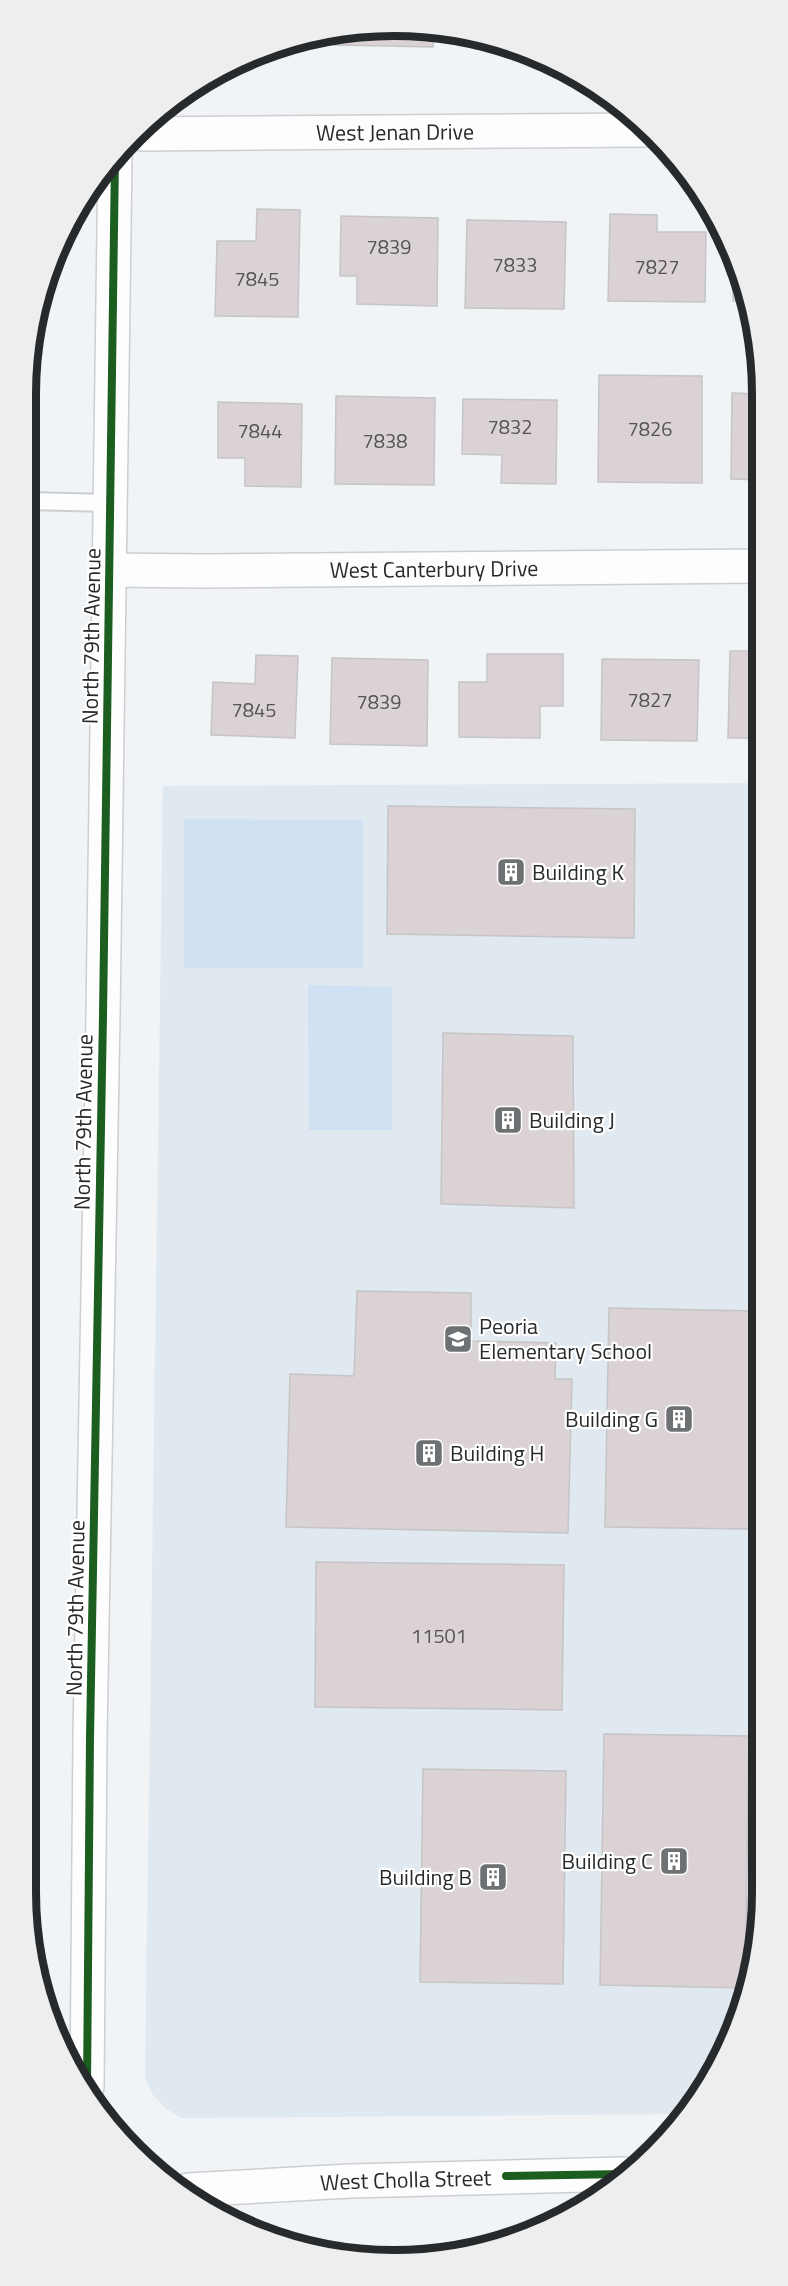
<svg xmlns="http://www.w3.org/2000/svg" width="788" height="2286" font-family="'Titillium Web',sans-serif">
  <rect width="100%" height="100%" fill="#f1f4f7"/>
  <path fill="#e0e8f0" d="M760,783L762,1892L750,1987L700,2097L683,2114L181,2118L165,2108L153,2095L145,2078L163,786Z"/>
  <g fill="#cfe1f3">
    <path d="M184,819L363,820V968H184Z"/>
    <path d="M308,985L392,987V1130H309Z"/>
  </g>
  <g fill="#dad2d5" stroke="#c5c5c6" stroke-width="1.5">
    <path d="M346,29L433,34V47L334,45V33Z"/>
    <path d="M476,37L489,38L517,49H475Z"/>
    <path d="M297,45V51H280Z"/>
    <path d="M257,209L300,210L298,317L215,316L217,241H256Z"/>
    <path d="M610,214L657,215V232H706L705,302L608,301Z"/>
    <path d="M341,216L438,218L437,306L357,304V276H340Z"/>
    <path d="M467,220L566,222L564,309L465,308Z"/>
    <path d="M733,260L746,301H733Z"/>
    <path d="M599,375L702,376V483L598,482Z"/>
    <path d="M732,393L759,394L760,480L731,479Z"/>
    <path d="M336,396L435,398L434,485L335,484Z"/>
    <path d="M463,399L557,400L556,484L501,483L502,455L462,454Z"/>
    <path d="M218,402L302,404L301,487L245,486V458H218Z"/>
    <path d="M730,651H760V738H728Z"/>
    <path d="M487,654H563V706H540V738L459,737V682H487Z"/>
    <path d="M256,655L298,656L295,738L211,735L213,682L255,684Z"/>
    <path d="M332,658L428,660L427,746L330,744Z"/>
    <path d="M602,659L699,660L697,741L601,740Z"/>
    <path d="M388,806L635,809L634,938L387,934Z"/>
    <path d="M443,1033L573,1036L574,1208L441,1204Z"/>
    <path d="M357,1291L471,1293V1341L556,1343L555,1379H572L568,1533L286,1527L290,1374L354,1376Z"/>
    <path d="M609,1308L754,1311L749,1529L605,1527Z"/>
    <path d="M316,1562L564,1565L562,1710L315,1707Z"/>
    <path d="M604,1734L749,1736L745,1988L600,1985Z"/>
    <path d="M423,1769L566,1771L563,1984L420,1982Z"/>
  </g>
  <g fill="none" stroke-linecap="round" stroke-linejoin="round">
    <g stroke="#ccced1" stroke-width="20">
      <path id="service" d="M26,501L110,503"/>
    </g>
    <g stroke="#ccced1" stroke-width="36">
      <g id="minor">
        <path id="s1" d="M143,134L646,130"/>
        <path id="s2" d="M110,570L205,571L760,566"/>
      </g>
    </g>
    <g stroke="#ccced1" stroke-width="36">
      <g id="tertiary">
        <path d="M87,2087L90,1737L103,1015L115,158"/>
        <path id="s3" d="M188,2190L350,2181L623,2174"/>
      </g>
    </g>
    <use href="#service" stroke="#fdfdfe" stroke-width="16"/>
    <use href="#minor" stroke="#fdfdfe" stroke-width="33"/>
    <use href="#tertiary" stroke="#fdfdfe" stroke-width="33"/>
    <g stroke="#fff" stroke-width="11">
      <g id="cycleway">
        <path d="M87,2087L90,1737L103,1015L115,158"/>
        <path d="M506,2176L623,2174"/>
      </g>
    </g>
    <use href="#cycleway" stroke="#1b5e20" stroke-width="8"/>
  </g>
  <defs>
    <g id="building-square" transform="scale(1.5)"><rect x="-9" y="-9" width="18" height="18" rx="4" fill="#6e7173" stroke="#fff"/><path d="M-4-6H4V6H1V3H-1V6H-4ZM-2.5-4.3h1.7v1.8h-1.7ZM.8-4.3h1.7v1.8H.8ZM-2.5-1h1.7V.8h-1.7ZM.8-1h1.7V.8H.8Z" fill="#fff"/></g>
    <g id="school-square" transform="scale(1.5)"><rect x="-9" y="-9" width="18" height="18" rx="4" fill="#6e7173" stroke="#fff"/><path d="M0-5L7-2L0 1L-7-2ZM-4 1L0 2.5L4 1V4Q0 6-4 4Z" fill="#fff"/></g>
  </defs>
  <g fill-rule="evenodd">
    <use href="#building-square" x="511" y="872"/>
    <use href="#building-square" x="508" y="1120"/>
    <use href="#school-square" x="458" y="1339"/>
    <use href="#building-square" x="679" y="1419"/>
    <use href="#building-square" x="429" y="1453"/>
    <use href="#building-square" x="674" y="1861"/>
    <use href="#building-square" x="493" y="1877"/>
  </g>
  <g text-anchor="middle" stroke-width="4.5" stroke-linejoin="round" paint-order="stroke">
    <g font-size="20" fill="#545456">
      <text x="389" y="254">7839</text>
      <text x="515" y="272">7833</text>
      <text x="657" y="274">7827</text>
      <text x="257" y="286">7845</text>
      <text x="510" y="434">7832</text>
      <text x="650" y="436">7826</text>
      <text x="260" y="438">7844</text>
      <text x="385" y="448">7838</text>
      <text x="650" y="707">7827</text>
      <text x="379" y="709">7839</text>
      <text x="254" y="717">7845</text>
      <text x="439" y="1643">11501</text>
    </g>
    <g font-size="22" fill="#272a2c" stroke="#fff">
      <text dy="8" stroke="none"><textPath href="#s1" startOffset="252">West Jenan Drive</textPath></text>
      <text dy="8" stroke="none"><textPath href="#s2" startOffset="324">West Canterbury Drive</textPath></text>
      <text transform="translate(91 636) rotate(-89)" y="8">North 79th Avenue</text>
      <text transform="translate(83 1122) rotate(-89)" y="8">North 79th Avenue</text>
      <text transform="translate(75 1608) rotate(-89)" y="8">North 79th Avenue</text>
      <text dy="8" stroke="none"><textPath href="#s3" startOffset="218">West Cholla Street</textPath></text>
    </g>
    <g font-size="22" fill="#272a2c" stroke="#fff" text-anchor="start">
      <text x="532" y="880">Building K</text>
      <text x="529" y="1128">Building J</text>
      <text x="479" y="1334">Peoria<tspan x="479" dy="25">Elementary School</tspan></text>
      <text x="658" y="1427" text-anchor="end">Building G</text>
      <text x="450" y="1461">Building H</text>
      <text x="653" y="1869" text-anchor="end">Building C</text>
      <text x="472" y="1885" text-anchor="end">Building B</text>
    </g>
  </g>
  <path d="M0 0H788V2286H0ZM394 36H394A358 358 0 0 1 752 394V1892A358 358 0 0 1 394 2250H394A358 358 0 0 1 36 1892V394A358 358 0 0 1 394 36Z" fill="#eee" fill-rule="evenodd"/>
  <path fill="none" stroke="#272a2c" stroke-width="8" d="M394 36H394A358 358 0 0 1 752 394V1892A358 358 0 0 1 394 2250H394A358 358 0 0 1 36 1892V394A358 358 0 0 1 394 36Z"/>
</svg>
